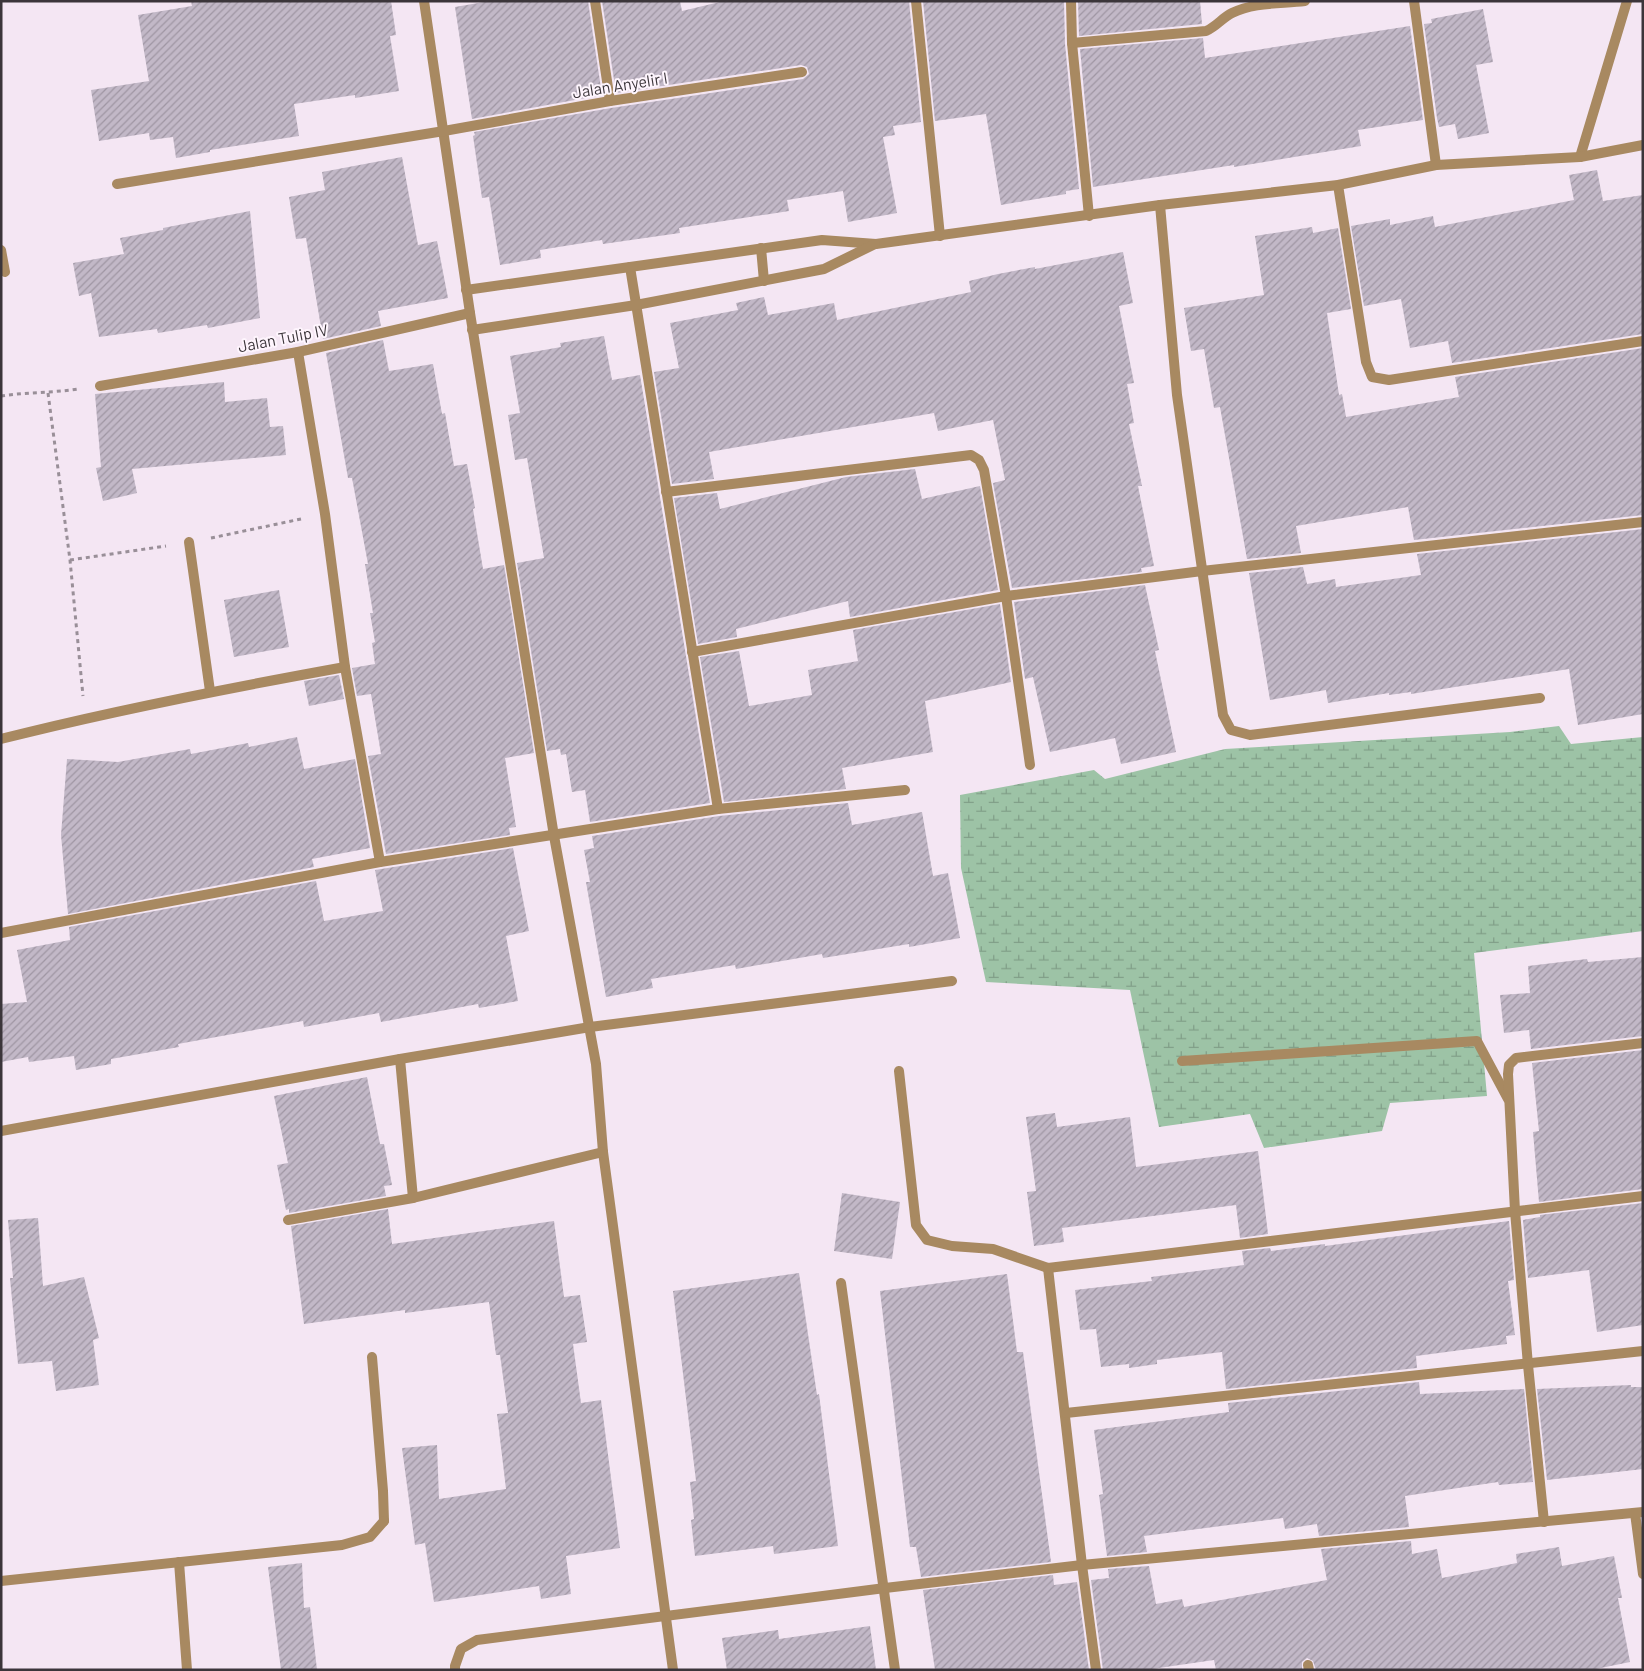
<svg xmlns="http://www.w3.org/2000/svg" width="1644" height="1671" font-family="Barlow,sans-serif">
  <defs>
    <pattern id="wetland-marsh" width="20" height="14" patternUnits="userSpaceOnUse" patternTransform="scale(1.25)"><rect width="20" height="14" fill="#9dc3a6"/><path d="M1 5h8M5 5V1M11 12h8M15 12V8" fill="none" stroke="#819f88"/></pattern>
    <pattern id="building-hatch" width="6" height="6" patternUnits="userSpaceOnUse" patternTransform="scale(1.25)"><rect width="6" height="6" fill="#c2b8c7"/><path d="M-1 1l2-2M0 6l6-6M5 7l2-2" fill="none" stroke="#9f96a3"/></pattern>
  </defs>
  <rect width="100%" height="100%" fill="#f4e6f3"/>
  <path fill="url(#wetland-marsh)" d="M1559,726L1571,744L1643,737V931L1474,953L1487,1096L1390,1103L1382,1131L1264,1148L1250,1114L1159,1127L1130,990L986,982L961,868L960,795L1094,770L1105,779L1225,749L1510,732Z"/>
  <g fill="url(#building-hatch)">
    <path d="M191,1H391L396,35L390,36L399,91L355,98V95L294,104L299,136L210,150V152L176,158L173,137L150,140L149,133L99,141L91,90L149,81L138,15L192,6Z"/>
    <path d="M490,1H588L602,95L472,119L455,7Z"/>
    <path d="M602,1H680L682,11L724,1H909L921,122L893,126L895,135L883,137L897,213L848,222L843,191L787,200L789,211L679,228L680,233L603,244L602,240L540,250L541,258L500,265L489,197L482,198L473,136L475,135L474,132L611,108L803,79L809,74L807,67L801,65L616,93Z"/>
    <path d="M923,1H1064L1065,44L1079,189L1066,191V194L1001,205L986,114L935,121Z"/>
    <path d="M1078,1H1200L1202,24L1079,36Z"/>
    <path d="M1483,9L1493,62L1476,65L1489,133L1458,139L1455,124L1439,127L1437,118L1424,24L1432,23L1431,19Z"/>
    <path d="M1410,26L1423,120L1358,130L1361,146L1234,167V165L1093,187L1080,49L1203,38L1205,58Z"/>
    <path d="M402,157L418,245L437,241L448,298L378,311L381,326L323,339L306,238L296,239L289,197L325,190L322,172Z"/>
    <path d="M1597,170L1603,201L1643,195V334L1452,363L1448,341L1410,348L1401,299L1364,306L1351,226L1390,219V225L1433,216L1435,227L1574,200L1569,175Z"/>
    <path d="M250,211L260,318L208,328L207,325L158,333L157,329L99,337L91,293L79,296L73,263L124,254L120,238L163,230V228Z"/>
    <path d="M1312,227L1313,233L1338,228L1351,309L1327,313L1339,395L1342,394L1346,417L1459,397L1455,377L1643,348V515L1414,540L1408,507L1296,526L1301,553L1247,559L1220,407L1214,408L1204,349L1191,351L1184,308L1264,295L1255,236Z"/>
    <path d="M1123,252L1133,303L1119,306L1134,383L1127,384L1134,423L1129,424L1142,486H1138L1154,566L1141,568L1142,572L1012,588L993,483L1005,480L993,420L938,431L934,413L709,452L714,479L672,484L654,372L679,368L670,323L738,310L736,303L764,297L768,315L834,303L837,320L971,292L969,281L998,274L1035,267V269Z"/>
    <path d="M604,336L612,380L640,375L710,803L590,822L585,790L572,792L566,754L561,755L560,749L547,751L517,563L544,558L527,458L515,460L508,415L520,413L510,356L561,347L560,343Z"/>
    <path d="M383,340L389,371L433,364L442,414L445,413L454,466L467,464L475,508L473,509L483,569L504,565L534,753L505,758L516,827L509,828L510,835L386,854L368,756L381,754L371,694L357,696L352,668L375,664L372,643L375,642L370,613H373L365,564H368L352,478H348L326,353Z"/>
    <path d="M224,382L225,402L267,398L270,427L283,426L286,455L132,469L137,493L103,501L96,468L101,467L95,394Z"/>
    <path d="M915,469L922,499L980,486L998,590L850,617L848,601L736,629L737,637L698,644L674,498L717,493L720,509L846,477Z"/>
    <path d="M1643,529V714L1578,725L1569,669L1411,694V692L1389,695V693L1328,703L1326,690L1270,700L1249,573L1303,567L1307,584L1335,579L1336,587L1421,575L1417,554Z"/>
    <path d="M1145,585L1159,650L1155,651L1176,752L1121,764L1115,738L1050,752L1033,677L1025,679L1014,602Z"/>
    <path d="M279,590L289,647L234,657L224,600Z"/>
    <path d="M1000,604L1011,682L925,701L933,752L842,768L846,789L724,802L700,657L739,651L749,706L812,695L808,670L858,661L853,630Z"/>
    <path d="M339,675L344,699L309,706L304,681Z"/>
    <path d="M297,737L304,769L355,759L370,848L312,859L314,867L68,914L61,835L67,759L118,762L190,749L191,754L248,743L249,747Z"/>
    <path d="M848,803L852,825L922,812L933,876L948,873L960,938L909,947V944L823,958L822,954L736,969L735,965L651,979L653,988L606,997L586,882H590L584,850L594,848L592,836L719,816Z"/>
    <path d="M513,848L529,931L506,936L518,1001L479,1008L478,1004L381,1022L379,1013L304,1027L303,1021L178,1044L179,1047L111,1059V1064L76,1070L74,1056L29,1062L28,1057L1,1062V1004L27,1002L17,950L70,940L69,927L316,881L324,921L383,911L375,870Z"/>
    <path d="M1643,957V1036L1531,1049L1529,1030L1504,1033L1500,995L1530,993L1528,966L1587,959L1588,962Z"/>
    <path d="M1643,1050V1189L1539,1202L1533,1132L1539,1131L1532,1063Z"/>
    <path d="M367,1077L380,1144H384L392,1185L384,1186L386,1196L289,1213V1209L286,1210L277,1165L288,1163L274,1096Z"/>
    <path d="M1055,1113L1057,1127L1130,1117L1136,1167L1258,1151L1268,1234L1240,1238L1236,1205L1062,1228L1064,1242L1034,1246L1027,1192L1036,1191L1026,1117Z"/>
    <path d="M842,1193L900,1202L892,1259L834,1251Z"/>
    <path d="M1643,1203V1325L1597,1332L1589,1270L1528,1278L1523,1220L1540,1217V1215Z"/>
    <path d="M388,1209L392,1244L554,1221L564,1297L580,1295L587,1342L573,1344L581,1403L601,1400L620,1548L566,1556L571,1594L541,1599L539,1586L434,1602L425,1543L415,1545L402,1448L437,1445L439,1499L506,1489L497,1414L508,1413L500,1355H496L489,1302L405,1313V1310L304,1324L291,1226Z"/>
    <path d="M38,1218L43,1286L84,1277L99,1338L93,1340L99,1385L56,1391L52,1361L18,1364L10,1278H13L8,1220Z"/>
    <path d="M1509,1221L1514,1280L1508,1281L1515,1335L1506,1336L1507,1344L1416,1356L1417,1368L1226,1389L1222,1352L1157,1360V1364L1129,1368V1364L1101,1367L1096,1329L1080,1330L1075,1290L1152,1281L1151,1277L1244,1265L1242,1251L1270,1248L1271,1251L1325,1244V1246Z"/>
    <path d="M799,1273L817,1395L819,1394L838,1546L774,1554L773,1546L695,1556L691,1520L694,1519L690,1482L696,1481L673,1291Z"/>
    <path d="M1007,1274L1017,1352H1023L1051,1562L921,1577L916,1547H910L880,1291Z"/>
    <path d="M1419,1382L1420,1394L1524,1389L1533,1482L1499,1485L1498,1482L1405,1496L1409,1527L1319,1536L1317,1524L1285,1529L1283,1518L1144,1536L1147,1552L1107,1556L1099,1495L1103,1494L1094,1430L1229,1412L1228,1403Z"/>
    <path d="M1631,1385V1387H1643V1469L1547,1480L1537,1389Z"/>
    <path d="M1411,1541L1412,1554L1437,1549L1442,1578L1517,1563L1516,1554L1559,1547L1562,1566L1614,1556L1622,1598H1618L1630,1662L1591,1670H1316L1313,1661L1307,1658L1302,1662V1670H1216L1214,1660L1145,1670H1103L1091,1580L1109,1578L1108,1569L1149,1566L1156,1604L1182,1599L1184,1607L1327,1580L1321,1549Z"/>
    <path d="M302,1563L304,1608L310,1607L317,1670H281L268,1567Z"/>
    <path d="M1053,1575L1054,1585L1077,1582L1089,1670H935L923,1590Z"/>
    <path d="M870,1626L876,1670H727L722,1638L778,1630L779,1639Z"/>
  </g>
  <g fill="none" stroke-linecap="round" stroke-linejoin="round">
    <g stroke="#998f98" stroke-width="3" stroke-dasharray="4 4" stroke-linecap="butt">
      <path d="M48,393L70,560L83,696"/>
      <path d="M1,396C27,392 52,393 78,389"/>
      <path d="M211,538L301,519"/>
      <path d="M70,560L166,546"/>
    </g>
    <path stroke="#a88961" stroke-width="10" d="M372,1357L383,1491L384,1521"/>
    <g stroke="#a88961" stroke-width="10">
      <path d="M424,1L470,313L554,836L596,1064L603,1152L673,1670"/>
      <path d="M595,1L610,101"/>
      <path d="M916,1L940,236"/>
      <path d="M1071,1L1072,43L1089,216"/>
      <path d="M1414,1L1436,165"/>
      <path d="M1072,43L1206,31C1217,26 1222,18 1232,13C1254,2 1281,4 1305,1"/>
      <path d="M1580,157L1627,1"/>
      <path d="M117,184L444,131L610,101L802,72"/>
      <path d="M1338,185L1366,362L1372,377L1389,380L1643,341"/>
      <path d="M1160,205L1177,395L1223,715L1231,730L1250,735L1540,698"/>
      <path d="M761,248L764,281"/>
      <path d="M1,250L5,272"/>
      <path d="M630,267L718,809"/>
      <path d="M466,290L822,240L876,244L1160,205L1338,185L1436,165L1580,157L1643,145"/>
      <path d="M472,330L636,305L824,269L875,244"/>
      <path d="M298,352L325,514L345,667L380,862"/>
      <path d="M100,386L298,352L470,313"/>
      <path d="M666,492L971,455L979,460L984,470L1006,596L1030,765"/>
      <path d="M189,542L210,691"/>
      <path d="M692,652L1006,596L1202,571L1643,522"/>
      <path d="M1,739C115,710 229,688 345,667"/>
      <path d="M1,933L380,862L718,809L905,790"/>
      <path d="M400,1059L413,1198"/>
      <path d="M1182,1061L1477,1041L1508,1099"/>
      <path d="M899,1071L916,1225L927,1240L952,1246L993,1249L1048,1268L1643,1196"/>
      <path d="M1,1131L400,1059L590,1027L952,981"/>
      <path d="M288,1220L413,1198L603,1152"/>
      <path d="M1048,1268L1082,1565L1096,1670"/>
      <path d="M841,1283L895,1670"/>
      <path d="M1066,1413L1643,1351"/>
      <path d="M1635,1513L1643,1574"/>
      <path d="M1544,1522L1528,1365L1515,1211L1508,1074L1509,1065L1516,1058L1643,1043"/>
      <path d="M179,1562L187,1670"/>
      <path d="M1,1581L342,1545L370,1537L384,1521"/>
      <path d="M1308,1665L1309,1670"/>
      <path d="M455,1670V1666L461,1649L477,1640L885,1588L1082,1565L1643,1512"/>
    </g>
  </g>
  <g text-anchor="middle" stroke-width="4" stroke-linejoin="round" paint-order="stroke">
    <g font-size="16" fill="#3b353a" stroke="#fef5fd">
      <text transform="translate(620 85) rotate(-9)" y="6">Jalan Anyelir I</text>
      <text transform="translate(283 338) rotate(-11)" y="6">Jalan Tulip IV</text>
    </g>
  </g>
  <rect width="1644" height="1671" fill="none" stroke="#3b353a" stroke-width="5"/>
</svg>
